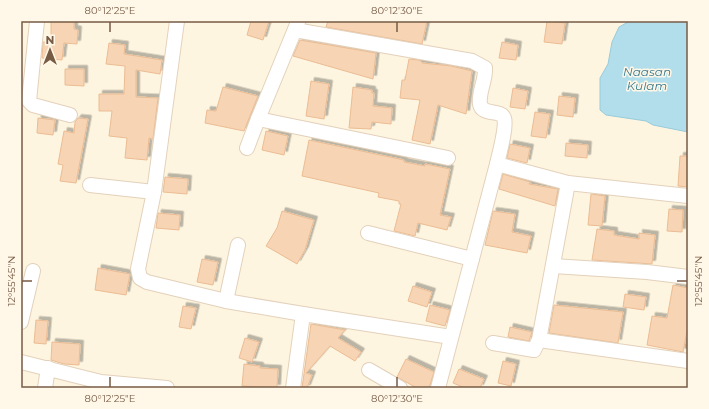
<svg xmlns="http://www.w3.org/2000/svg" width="709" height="409" font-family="Montserrat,sans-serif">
  <defs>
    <filter id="shadow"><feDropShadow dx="3.5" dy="-3.5" stdDeviation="0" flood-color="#0004"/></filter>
  </defs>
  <rect width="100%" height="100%" fill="#fef5e0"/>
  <path fill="#b2ddea" stroke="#98ccdc" d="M630,21H688V132L653,125L646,121L606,115L600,110V78L608,64L612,42L619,27Z"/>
  <g fill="#f7d4b4" stroke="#ebbc93" filter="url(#shadow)">
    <path d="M51,21H74V29L78,30L77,44L64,43L62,60L42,58L43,42L51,43Z"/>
    <path d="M251,21H269L263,40L247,35Z"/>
    <path d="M328,21H427L422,44L326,27Z"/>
    <path d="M547,21L565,23L562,44L544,42Z"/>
    <path d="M300,40L376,53L373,79L293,56Z"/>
    <path d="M502,42L518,45L516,60L499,58Z"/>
    <path d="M109,43L125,45L124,54L162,60L160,74L136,70V97L158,98L153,139L149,138L147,160L125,158L127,138L109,136L112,111H99V94H124L125,66L106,64Z"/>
    <path d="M409,59L419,60L422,62V63L451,66L472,71L466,114L438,105L430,144L412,140L420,100L400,98L402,80H405Z"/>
    <path d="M65,69H84V86L65,85Z"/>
    <path d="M311,81L329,84L324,119L306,116Z"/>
    <path d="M223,87L258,96L244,131L205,123L207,110L216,111Z"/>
    <path d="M353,87L372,90V93H374L373,106L392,108L391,124L372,122L371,129L349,128Z"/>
    <path d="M513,88L528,91L525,109L510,107Z"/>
    <path d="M559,96L575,98L573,117L557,115Z"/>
    <path d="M535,112L550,114L546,138L531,136Z"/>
    <path d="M38,118L55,120L53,135L37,133Z"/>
    <path d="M78,118L88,119L76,183L60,181L63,165L58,164L64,131L74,133L75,122Z"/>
    <path d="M266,131L288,136L284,155L262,150Z"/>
    <path d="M309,140L404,160V162L425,166V164L450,169L440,215L451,217L447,230L418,223L415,236L394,231L401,204H399V201L378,197L379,193L302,176Z"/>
    <path d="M566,143L588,145L587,158L565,156Z"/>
    <path d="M510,144L530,148L527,163L507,158Z"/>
    <path d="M680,156H688V187L678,186Z"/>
    <path d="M503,174L530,182L529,184L558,189L555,206L499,189Z"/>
    <path d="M165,177L188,179L187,194L163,192Z"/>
    <path d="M591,194L605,196L602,226L588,225Z"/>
    <path d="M669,209L683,210L682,232L667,231Z"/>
    <path d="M282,211L314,220L305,250L297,264L266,246L277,228Z"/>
    <path d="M493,211L515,214L512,232L531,236L527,253L485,245Z"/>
    <path d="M158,213L180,215L179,230L156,228Z"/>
    <path d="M597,229L614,231V235L639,239V233L655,235L652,264L592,260Z"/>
    <path d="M202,259L218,262L213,285L197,282Z"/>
    <path d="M98,268L130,274L126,295L95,290Z"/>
    <path d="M673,285L688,288V326L683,352L647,345L652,316L667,318Z"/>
    <path d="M413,286L432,292L427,307L408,301Z"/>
    <path d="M625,294L646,297L644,310L623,307Z"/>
    <path d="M430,305L450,310L445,326L426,321Z"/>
    <path d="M554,305L623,312L618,343L549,333Z"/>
    <path d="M183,306L196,308L191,329L179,327Z"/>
    <path d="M36,320L48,321L46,344L34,343Z"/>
    <path d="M311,324L345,330L338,338L361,352L355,361L330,346L306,373L312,375L307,388H302Z"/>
    <path d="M510,327L532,332L529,341L508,337Z"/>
    <path d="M245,338L259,342L252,362L239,358Z"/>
    <path d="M52,342L80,344L79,365L64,364L51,360Z"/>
    <path d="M406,359L434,372L429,388H417L397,377Z"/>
    <path d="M503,361L516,364L511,386L498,383Z"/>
    <path d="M244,364L260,366V368L278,369L277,388L242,386Z"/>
    <path d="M459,369L484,379L480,388H465L453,383Z"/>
  </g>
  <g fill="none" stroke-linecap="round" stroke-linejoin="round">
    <g stroke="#e3d1bb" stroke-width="16">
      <g id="street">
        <path d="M37,21L29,101L33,105L70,115"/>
        <path d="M177,21L154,192L138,269L140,278L147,282L226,301L303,314L293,388"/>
        <path d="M298,22L258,119L448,158"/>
        <path d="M295,30L472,61L485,68C486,80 478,93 480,104C482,116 501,109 504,118C507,126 499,155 497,164L438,388"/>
        <path d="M247,148L258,119"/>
        <path d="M497,164L568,183L688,196"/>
        <path d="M90,185L154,192"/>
        <path d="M368,233L472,259"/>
        <path d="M553,266L647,272L688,277"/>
        <path d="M226,301L238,245"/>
        <path d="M303,314L451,337"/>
        <path d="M21,322L33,271"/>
        <path d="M539,340L688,361"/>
        <path d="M493,343L534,350L539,340L568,183"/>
        <path d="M21,362L101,382L167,388"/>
        <path d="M369,370L400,388"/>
        <path d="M45,388L48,368"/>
      </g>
    </g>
    <use href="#street" stroke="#fff" stroke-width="14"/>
  </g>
  <path fill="none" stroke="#775b45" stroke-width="1.5" d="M110,22V32M397,22V32M22,281H32M677,281H687M110,377V387M397,377V387"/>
  <g text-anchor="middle" stroke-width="3" stroke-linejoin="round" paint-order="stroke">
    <g font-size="12" font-style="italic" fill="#3c798d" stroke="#fff8e8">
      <text x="647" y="76">Naasan<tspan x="647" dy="14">Kulam</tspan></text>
    </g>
  </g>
  <rect width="709" height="409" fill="none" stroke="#fff8e8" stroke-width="44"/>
  <g transform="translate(50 50)" stroke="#fff8e8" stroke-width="3" paint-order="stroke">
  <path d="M0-3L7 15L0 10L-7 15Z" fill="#775b45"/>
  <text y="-6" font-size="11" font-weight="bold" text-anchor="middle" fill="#775b45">N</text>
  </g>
  <rect x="22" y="22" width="665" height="365" fill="none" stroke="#775b45" stroke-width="1.5"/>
  <g font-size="10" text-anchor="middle" fill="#775b45">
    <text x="110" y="14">80°12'25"E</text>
    <text x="397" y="14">80°12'30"E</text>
    <text transform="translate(11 281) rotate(-90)" y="4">12°55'45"N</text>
    <text transform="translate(698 281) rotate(-90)" y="4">12°55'45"N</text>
    <text x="110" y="402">80°12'25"E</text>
    <text x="397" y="402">80°12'30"E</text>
  </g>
</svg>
